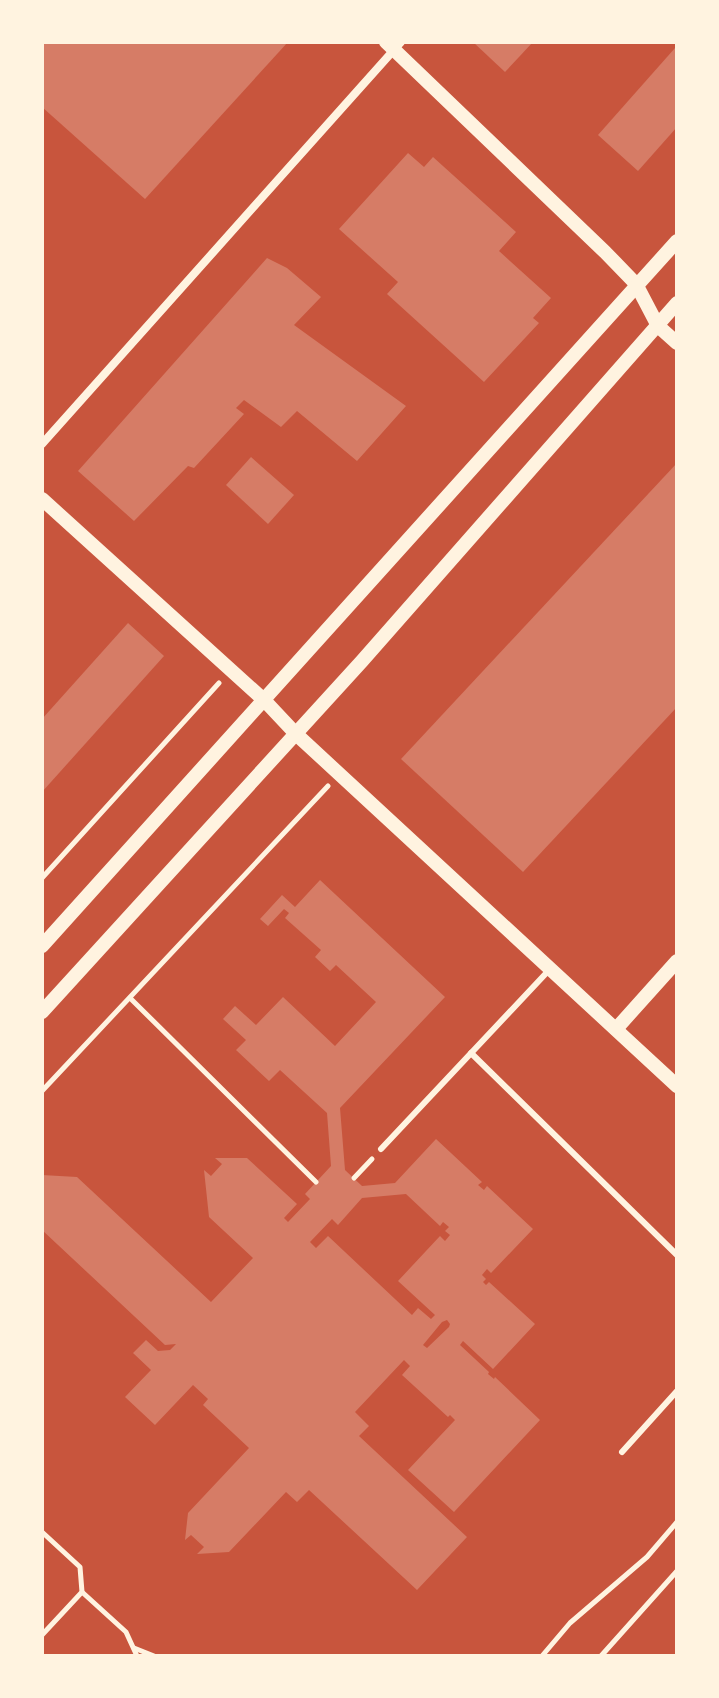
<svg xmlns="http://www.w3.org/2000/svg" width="719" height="1698" font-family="Manrope,sans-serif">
  <rect width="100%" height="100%" fill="#c8553d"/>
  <g fill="#d67c66" fill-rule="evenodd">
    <path d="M42,42H288L145,199L42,107Z"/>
    <path d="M473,42H533L505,72Z"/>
    <path d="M675,48L677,127L638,171L598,135Z"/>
    <path d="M408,153L424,167L433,157L516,232L499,251L551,298L533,318L539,323L484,382L387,294L398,282L339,229Z"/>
    <path d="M267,258L287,268L321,297L294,325L406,406L357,461L297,411L281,427L244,400L236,408L244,414L194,468L188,466L134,521L78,471Z"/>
    <path d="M251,457L294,495L268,524L226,485Z"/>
    <path d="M677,463V707L523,872L401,759Z"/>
    <path d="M128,623L164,656L42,792V719Z"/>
    <path d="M320,880L445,997L340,1108L345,1170L362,1186L395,1183L436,1139L482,1182L478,1185L484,1190L487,1186L533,1229L491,1273L487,1269L482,1275L486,1279L483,1282L486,1285L489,1282L535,1324L493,1369L463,1341L460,1345L489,1372L488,1374L494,1379L495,1377L540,1420L454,1512L408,1470L455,1420L450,1415L448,1417L402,1375L410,1366L404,1360L355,1412L369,1426L359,1436L467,1537L417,1590L309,1490L297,1502L286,1492L229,1552L197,1554L204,1547L191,1535L185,1540L188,1513L249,1448L203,1405L208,1399L193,1385L155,1425L125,1397L151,1370L133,1353L146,1340L158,1351L170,1350L176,1344L165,1345L42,1230V1175L77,1177L211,1302L253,1258L209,1217L204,1170L211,1176L222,1164L215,1158H247L297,1204L284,1218L288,1222L310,1199L305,1194L331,1166L327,1113L280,1070L269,1081L236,1050L246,1040L223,1019L235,1006L256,1025L283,997L335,1046L376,1002L336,965L330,971L315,957L321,950L285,918L289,913L284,909L268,926L260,919L282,895L295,907ZM406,1194L440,1226L443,1222L449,1227L445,1231L450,1235L445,1241L440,1236L398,1281L435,1315L431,1319L418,1308L412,1315L328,1236L316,1248L310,1242L332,1219L338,1225L362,1198ZM447,1320L450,1324L449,1327L427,1348L423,1345L442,1322Z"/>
  </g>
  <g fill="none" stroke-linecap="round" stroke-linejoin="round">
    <g stroke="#fff3e0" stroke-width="5">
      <path d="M42,878L219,683"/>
      <path d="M130,998L316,1182"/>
      <path d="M42,1091L328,786"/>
      <path d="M354,1178L372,1159"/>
      <path d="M42,1532L80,1567L82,1592L42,1635"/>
      <path d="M82,1592L126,1632L137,1656"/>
      <path d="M134,1648L154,1656"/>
      <path d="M542,1656L570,1623L647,1557L677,1522"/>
      <path d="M601,1656L677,1571"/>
    </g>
    <g stroke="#fff3e0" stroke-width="6">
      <path d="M471,1053L677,1255"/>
      <path d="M381,1149L551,968"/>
      <path d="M622,1452L677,1391"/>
    </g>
    <path stroke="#fff3e0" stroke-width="8" d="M42,444L401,42"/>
    <g stroke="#fff3e0" stroke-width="14">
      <path d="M386,42L605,252L636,284L658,326L677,343"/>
      <path d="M42,499L265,701L296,734L677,1086"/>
      <path d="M42,946L677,241"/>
      <path d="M42,1012L362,661L677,303"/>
      <path d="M616,1029L677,961"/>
    </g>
  </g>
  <rect width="719" height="1698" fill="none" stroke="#fff3e0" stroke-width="88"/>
</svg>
